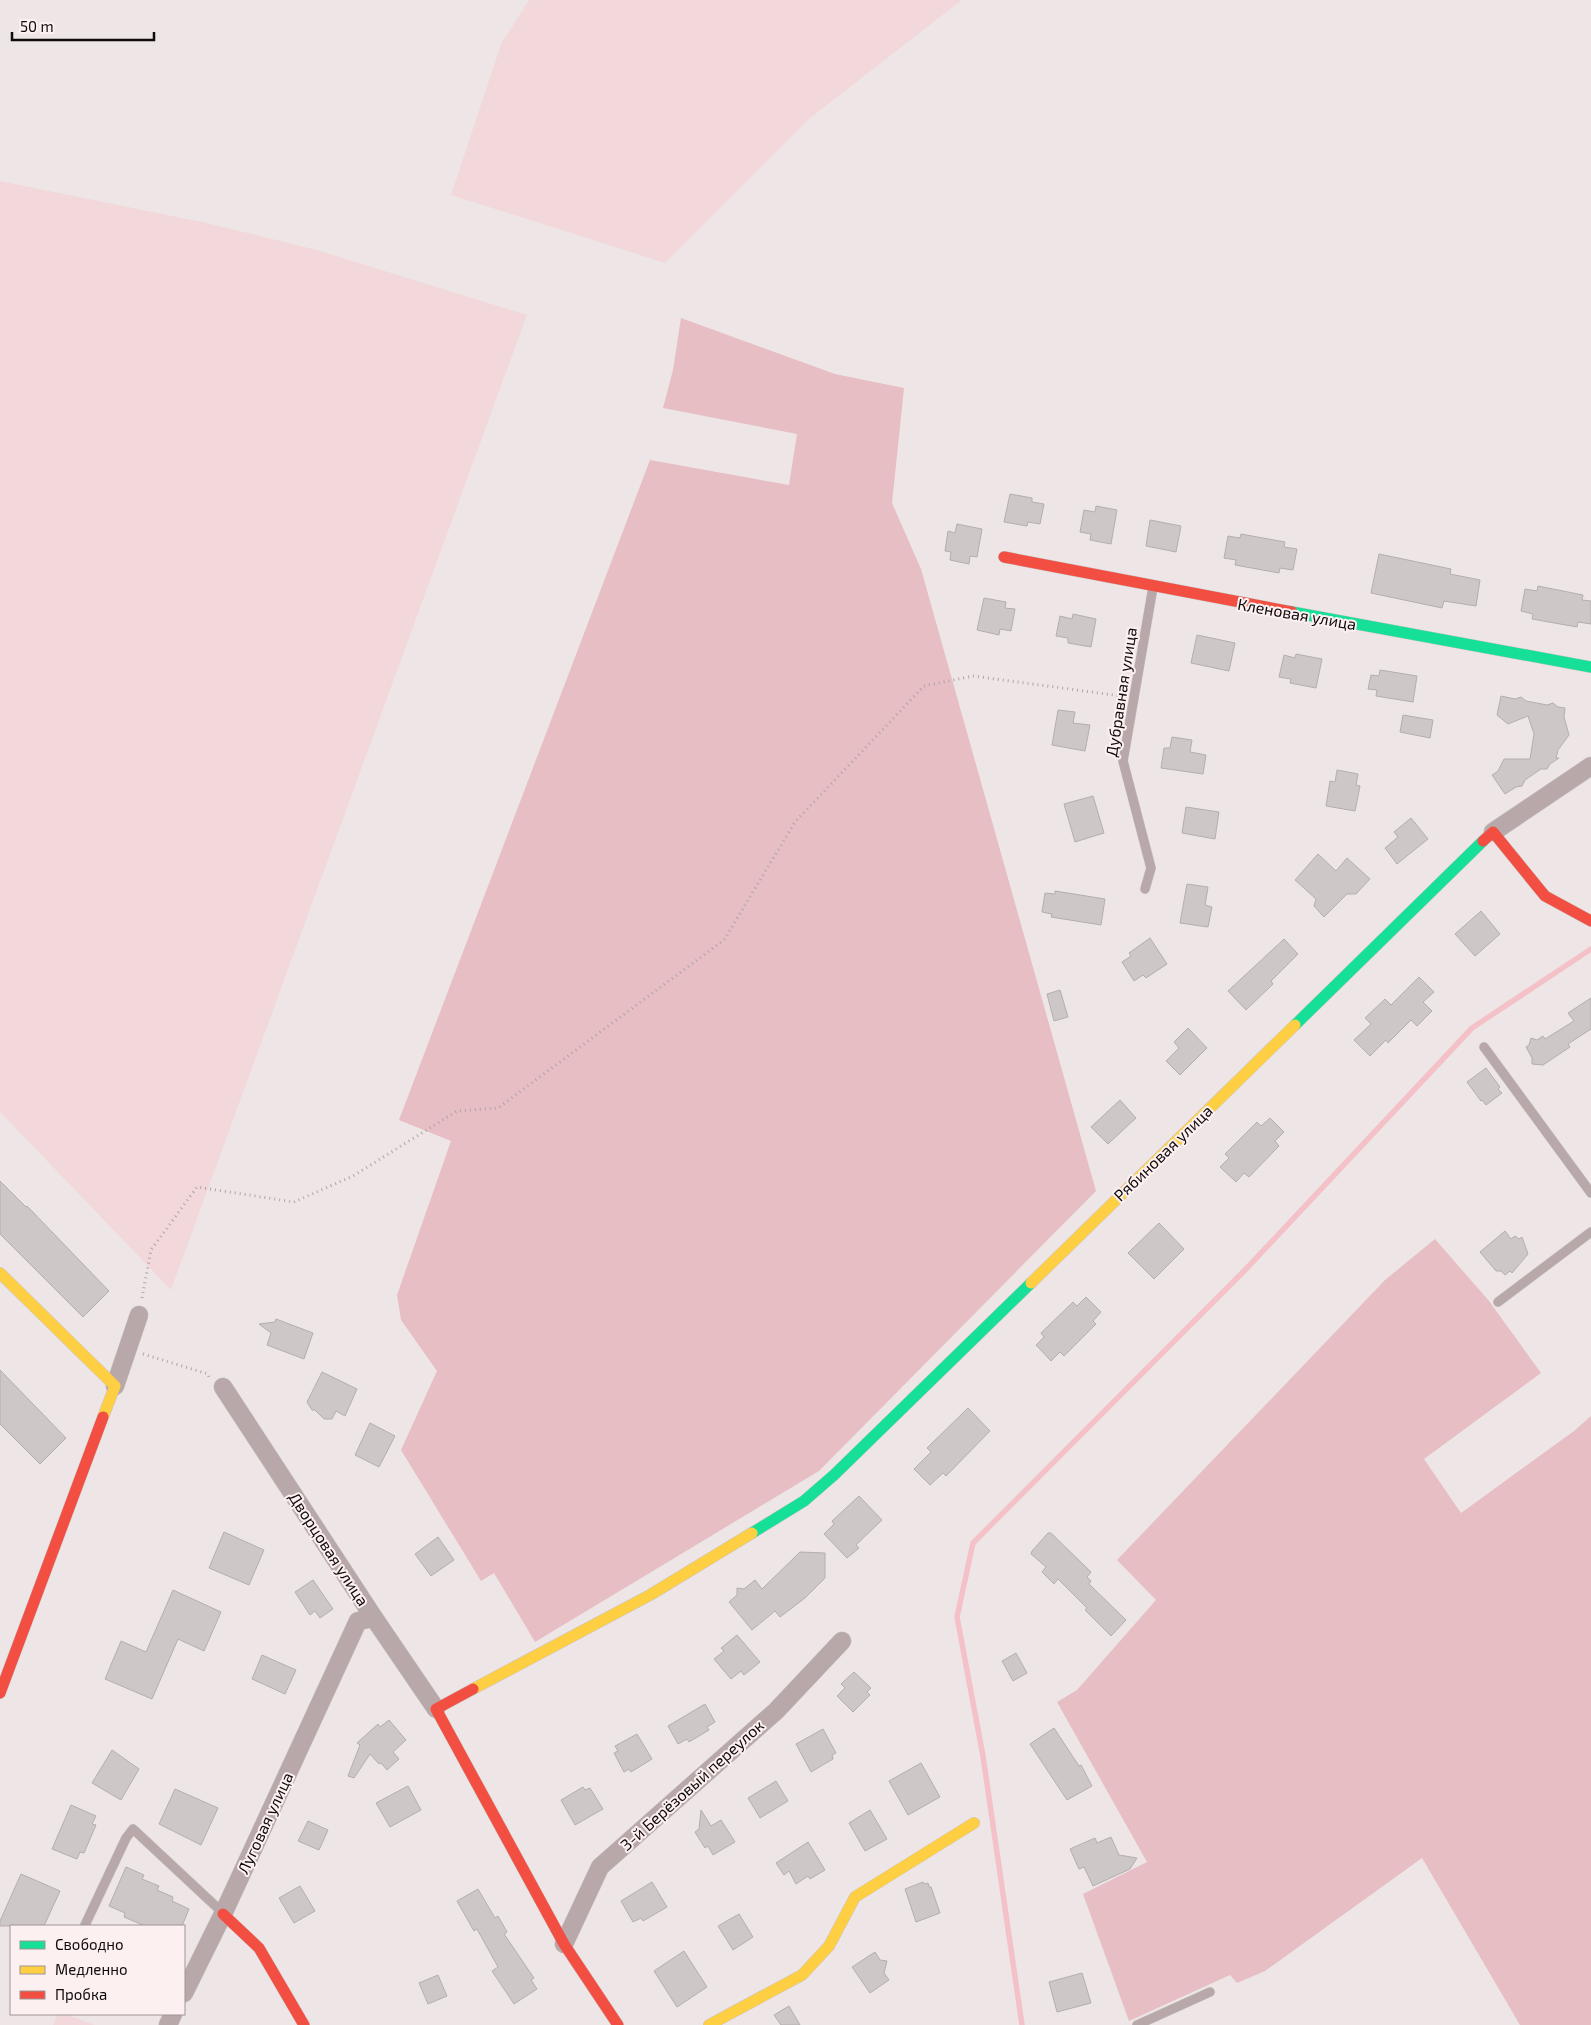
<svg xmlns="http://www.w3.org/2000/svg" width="1591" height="2025" font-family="'Exo 2',sans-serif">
  <rect width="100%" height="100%" fill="#eee6e6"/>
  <g fill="#f2d8db">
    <path d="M529,0H962L809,119L665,263L451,195L501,44Z"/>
    <path d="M0,181L207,223L317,250L527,315L171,1290L0,1112Z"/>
    <path d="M58,2014H65L95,2025H53Z"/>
  </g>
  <g fill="#e6bec3">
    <path d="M681,318L835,374L904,388L892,503L921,569L1096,1191L819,1471L535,1642L494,1573L481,1581L401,1450L437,1371L401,1320L397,1295L451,1141L399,1120L650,460L789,485L797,434L663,408L673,370Z"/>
    <path d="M1435,1239L1489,1301L1541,1373L1424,1459L1461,1513L1574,1431L1591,1416V2025H1520L1422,1858L1265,1971L1237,1983L1230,1975L1129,2021L1083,1894L1147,1862L1057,1702L1077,1690L1156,1600L1117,1560L1385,1280Z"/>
  </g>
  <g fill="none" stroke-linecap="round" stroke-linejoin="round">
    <path stroke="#f3c1c7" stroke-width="5.5" d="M1022,2025L983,1756L957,1617L973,1543L1247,1268L1472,1028L1591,949"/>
  </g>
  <g fill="#cec7c7" stroke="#b4aeae">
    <path d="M1010,494L1032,498V502L1044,504L1040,524L1028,522L1027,526L1004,522Z"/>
    <path d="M1096,506L1117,510L1111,544L1090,540L1091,534L1080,532L1084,510L1095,512Z"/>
    <path d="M1150,520L1181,526L1176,552L1146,546Z"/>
    <path d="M957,524L982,529L977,557L970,556L969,564L950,560L951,552L945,551L948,531L955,533Z"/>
    <path d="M1241,534L1285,542L1284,547L1297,549L1293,570L1280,568L1279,573L1235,565L1236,560L1224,558L1228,536L1240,538Z"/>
    <path d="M1379,554L1451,569L1450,574L1480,580L1476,606L1444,601L1442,608L1371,593Z"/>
    <path d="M1538,586L1583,595L1582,600L1591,601V624L1578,622L1577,627L1532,619L1533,614L1521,611L1525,589L1537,591Z"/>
    <path d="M984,598L1006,602L1005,608L1015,609L1011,631L1000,629L999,635L977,630Z"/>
    <path d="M1073,614L1096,619L1091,647L1068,643V638L1056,636L1060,616L1072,619Z"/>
    <path d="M1197,635L1235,643L1229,671L1191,663Z"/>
    <path d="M1296,654L1322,659L1316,688L1290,683L1291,679L1279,677L1284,655L1295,658Z"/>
    <path d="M1380,670L1417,676L1413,702L1376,696L1377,690L1368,689L1371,675L1379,676Z"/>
    <path d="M1501,696L1515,699L1521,697L1526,701L1547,705L1553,703L1558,707L1565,708L1564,717L1569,735L1558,750L1556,758H1559L1550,764L1547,769H1541L1525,780L1522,786L1516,787L1505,794L1492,775L1498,771L1504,759H1530L1534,734L1528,716L1508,724L1497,715Z"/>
    <path d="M1058,710L1075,712L1073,723L1090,725L1085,751L1052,745Z"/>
    <path d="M1403,715L1433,720L1430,738L1400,732Z"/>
    <path d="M1172,737L1192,740L1190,752L1206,755L1203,774L1161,768L1164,748H1170Z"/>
    <path d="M1337,770L1358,774L1356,785L1360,786L1355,811L1326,806L1330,781L1335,782Z"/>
    <path d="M1093,796L1104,833L1075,842L1064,804Z"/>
    <path d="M1186,807L1219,812L1215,839L1182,833Z"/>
    <path d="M1411,818L1428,839L1397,864L1385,848L1398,837L1394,832Z"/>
    <path d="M1318,854L1336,871L1347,858L1370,879L1356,894H1347L1324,917L1314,906L1316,899L1295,880Z"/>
    <path d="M1187,884L1208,887L1205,905L1212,907L1208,927L1180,923Z"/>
    <path d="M1055,891L1105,899L1101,925L1051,917L1052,914L1042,912L1045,893L1055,894Z"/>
    <path d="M1481,911L1500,934L1475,956L1455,934Z"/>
    <path d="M1150,938L1167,964L1146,978L1143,975L1134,981L1122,962L1131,956L1129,953Z"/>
    <path d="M1284,939L1298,954L1271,981L1273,984L1246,1010L1228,991Z"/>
    <path d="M1419,977L1434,992L1423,1002L1432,1011L1417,1026L1411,1020L1388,1043L1386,1040L1370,1056L1354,1040L1371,1024L1365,1018L1385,999L1391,1005Z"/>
    <path d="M1060,990L1068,1017L1054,1021L1047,994Z"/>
    <path d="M1591,998V1029L1568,1044L1570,1047L1543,1065L1532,1064V1058L1526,1047L1529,1045L1531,1038L1537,1040L1543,1036L1545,1039L1574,1021L1568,1013Z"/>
    <path d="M1188,1028L1207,1048L1180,1075L1166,1061L1179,1048L1174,1042Z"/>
    <path d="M1486,1068L1500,1087L1498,1089L1502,1093L1486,1105L1482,1100L1481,1101L1467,1082Z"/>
    <path d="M1120,1100L1136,1118L1108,1144L1091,1127Z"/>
    <path d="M1270,1118L1284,1132L1275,1141L1279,1146L1249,1177L1244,1173L1236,1182L1220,1167L1229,1158L1225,1154L1257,1122L1261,1126Z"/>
    <path d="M0,1181L26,1207L27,1206L109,1291L83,1317L0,1234Z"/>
    <path d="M1159,1223L1184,1249L1154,1279L1128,1253Z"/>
    <path d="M1505,1231L1511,1239L1515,1236L1519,1239L1522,1237L1528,1254L1512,1273L1510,1271L1505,1275L1501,1271H1496L1480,1252Z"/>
    <path d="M1086,1297L1101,1312L1093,1321L1096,1324L1064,1356L1060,1352L1051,1361L1036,1345L1044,1337L1041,1333L1073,1302L1077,1306Z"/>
    <path d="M276,1319L313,1333L304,1359L267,1345L271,1333L259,1324L275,1322Z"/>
    <path d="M0,1370L66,1438L40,1464L0,1424Z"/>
    <path d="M322,1372L357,1389L345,1416L336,1411L332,1419H324L315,1410H312L307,1402Z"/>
    <path d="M968,1408L990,1431L946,1476L943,1473L930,1485L914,1469L931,1452L927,1448Z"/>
    <path d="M370,1423L395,1436L379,1467L355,1455Z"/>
    <path d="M859,1496L882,1520L856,1545L859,1548L847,1558L824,1534L834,1524L832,1521Z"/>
    <path d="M224,1532L264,1550L249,1585L209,1568Z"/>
    <path d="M1048,1533H1051L1091,1572L1087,1577L1091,1581L1089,1584L1126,1620L1111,1636L1085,1610L1087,1608L1058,1579L1054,1584L1042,1572L1046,1567L1031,1554L1032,1551Z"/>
    <path d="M438,1537L454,1560L431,1576L415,1554Z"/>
    <path d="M800,1552L825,1553V1578L805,1598L780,1617L775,1611L752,1630L729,1602L737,1595V1588L744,1589L755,1580L762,1589Z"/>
    <path d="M313,1580L333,1609L320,1618L315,1611L310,1615L295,1592Z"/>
    <path d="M173,1590L221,1612L204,1651L178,1639L152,1699L105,1679L121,1641L146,1652Z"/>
    <path d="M737,1635L760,1662L744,1675L741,1671L731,1679L714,1659L724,1651L721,1648Z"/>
    <path d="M1016,1653L1027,1673L1013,1681L1002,1661Z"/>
    <path d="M262,1655L296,1670L285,1694L252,1679Z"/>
    <path d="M854,1672L871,1688L867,1692L870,1695L853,1712L837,1696L845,1688L841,1684Z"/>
    <path d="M705,1704L715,1722L707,1727L709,1730L689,1742L687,1739L678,1744L668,1726Z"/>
    <path d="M389,1720L406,1740L393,1752L399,1759L387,1770L381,1763L379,1764L370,1754L354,1778L348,1776L360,1745L357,1743L378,1724L380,1727Z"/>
    <path d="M1054,1728L1079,1766L1081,1765L1092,1786L1067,1800L1030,1744Z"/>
    <path d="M823,1729L836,1753L832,1755L833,1759L811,1772L796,1744Z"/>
    <path d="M637,1734L652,1759L631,1772L629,1769L624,1772L614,1753L618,1751L615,1746Z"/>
    <path d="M112,1750L139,1769L121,1800L92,1783Z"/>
    <path d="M921,1763L940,1797L908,1815L889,1781Z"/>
    <path d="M776,1781L788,1801L760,1818L748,1798Z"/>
    <path d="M408,1786L421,1810L390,1827L376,1803Z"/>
    <path d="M583,1787L585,1790L590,1788L603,1809L575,1825L561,1800Z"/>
    <path d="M175,1789L218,1808L201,1845L159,1824Z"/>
    <path d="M71,1805L96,1816L92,1824L96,1825L84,1853L80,1852L77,1859L52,1849Z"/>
    <path d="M701,1810L711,1826L721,1820L735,1842L713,1855L708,1846L705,1848L695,1832L699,1829Z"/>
    <path d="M870,1810L887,1839L865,1851L849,1823Z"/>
    <path d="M308,1821L328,1830L319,1850L298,1841Z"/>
    <path d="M1111,1837L1119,1855L1137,1858L1130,1869L1093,1886L1084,1867L1079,1869L1070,1849L1095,1838L1097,1843Z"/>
    <path d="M808,1842L825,1870L810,1879L808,1876L796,1884L789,1871L784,1875L776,1863Z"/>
    <path d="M126,1867L144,1875L142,1879L159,1886L157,1890L173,1897L172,1901L189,1909L182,1926H145L124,1917L125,1913L109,1906Z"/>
    <path d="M21,1874L60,1891L44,1926H0V1921Z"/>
    <path d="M652,1882L667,1907L643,1921L641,1918L633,1922L621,1901Z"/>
    <path d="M923,1882L924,1884L928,1883L929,1887H931L940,1913L916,1922L905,1889Z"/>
    <path d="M300,1886L315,1911L294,1923L279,1898Z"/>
    <path d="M478,1889L495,1918L498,1916L507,1932L504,1934L534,1978L531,1980L537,1989L514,2004L492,1971L498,1967L477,1929L474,1931L457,1901Z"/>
    <path d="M739,1914L753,1937L733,1950L718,1926Z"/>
    <path d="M684,1951L707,1987L677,2007L654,1971Z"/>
    <path d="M875,1952L880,1960L887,1961L884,1973L889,1980L870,1993L852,1967Z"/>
    <path d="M1082,1973L1091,2003L1057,2012L1049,1982Z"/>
    <path d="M438,1975L447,1996L428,2004L419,1983Z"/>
    <path d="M789,2006L800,2025H781L774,2015Z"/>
  </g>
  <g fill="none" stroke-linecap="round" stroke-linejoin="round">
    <g stroke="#c9c4c4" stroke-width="10">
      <g id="lane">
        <path d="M1145,889L1151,868L1123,761L1153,587"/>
        <path d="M1484,1047L1591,1193"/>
        <path d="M1498,1302L1591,1232"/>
        <path d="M85,1925L126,1838L133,1829L223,1913"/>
        <path d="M1137,2025L1210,1992"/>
      </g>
    </g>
    <g stroke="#c9c4c4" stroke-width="19">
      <g id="street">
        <path d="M1493,832L1591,766"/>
        <path d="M115,1386L139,1315"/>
        <path d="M223,1387L374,1618L436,1709"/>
        <path d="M564,1944L600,1867L776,1711L842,1641"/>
        <path d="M184,1993L223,1914L358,1621L374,1618"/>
        <path d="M168,2025L173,2014"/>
      </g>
    </g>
    <g stroke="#c9c4c4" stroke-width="12">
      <g id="fast">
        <path d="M1292,612L1591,667"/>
        <path d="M1295,1025L1483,841"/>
        <path d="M752,1533L804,1501L834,1475L1031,1283"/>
      </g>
    </g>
    <g stroke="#c9c4c4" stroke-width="12">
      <g id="slow">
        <path d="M0,1273L115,1386L103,1417"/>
        <path d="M1031,1283L1295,1025"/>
        <path d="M473,1689L650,1595L752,1533"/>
        <path d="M709,2025L802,1975L829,1946L855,1897L974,1823"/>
      </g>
    </g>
    <g stroke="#c9c4c4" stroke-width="12">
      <g id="jam">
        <path d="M1004,557L1292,612"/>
        <path d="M1483,841L1493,832L1545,896L1591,921"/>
        <path d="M473,1689L436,1709L564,1944L618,2025"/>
        <path d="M0,1693L103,1417"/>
        <path d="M223,1914L259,1948L304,2025"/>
      </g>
    </g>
    <g stroke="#b0a5a5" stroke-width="3" stroke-dasharray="1 4" stroke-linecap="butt">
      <path d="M142,1298L151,1250L197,1187L294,1202L353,1176L457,1111L498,1108L724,940L795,822L924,686L973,676L1121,696"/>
      <path d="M143,1354L208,1374L209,1377"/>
    </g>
    <use href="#lane" stroke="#b8a8aa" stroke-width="9"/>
    <use href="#street" stroke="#b8a8aa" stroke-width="18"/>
    <use href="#fast" stroke="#16e098" stroke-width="11"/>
    <use href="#slow" stroke="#ffcf43" stroke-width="11"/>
    <use href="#jam" stroke="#f24e42" stroke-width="11"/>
  </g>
  <g text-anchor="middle" stroke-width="4" stroke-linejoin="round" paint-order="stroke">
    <g font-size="16" fill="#0f0a0b" stroke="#fdf0f1">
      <text transform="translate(1297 614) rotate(10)" y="6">Кленовая улица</text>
      <text transform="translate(1121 692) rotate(-81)" y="6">Дубравная улица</text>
      <text transform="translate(1163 1153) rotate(-44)" y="6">Рябиновая улица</text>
      <text transform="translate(329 1549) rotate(57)" y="6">Дворцовая улица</text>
      <text transform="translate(692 1785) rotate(-42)" y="6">3-й Берёзовый переулок</text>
      <text transform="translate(265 1823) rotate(-65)" y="6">Луговая улица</text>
    </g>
  </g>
  <rect x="10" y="1925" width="175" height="90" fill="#fdf0f1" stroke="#9e9495"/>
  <rect x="20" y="1941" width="25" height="8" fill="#16e098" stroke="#9e9495"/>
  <text x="55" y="1950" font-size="15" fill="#0f0a0b">Свободно</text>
  <rect x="20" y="1966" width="25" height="8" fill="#ffcf43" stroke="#9e9495"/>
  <text x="55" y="1975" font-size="15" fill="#0f0a0b">Медленно</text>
  <rect x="20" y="1991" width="25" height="8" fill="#f24e42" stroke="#9e9495"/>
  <text x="55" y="2000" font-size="15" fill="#0f0a0b">Пробка</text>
  <path d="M12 32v8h142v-8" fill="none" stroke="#0f0a0b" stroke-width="2.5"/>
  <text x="20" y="32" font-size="15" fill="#0f0a0b" stroke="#fdf0f1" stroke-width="4" paint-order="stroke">50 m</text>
</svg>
